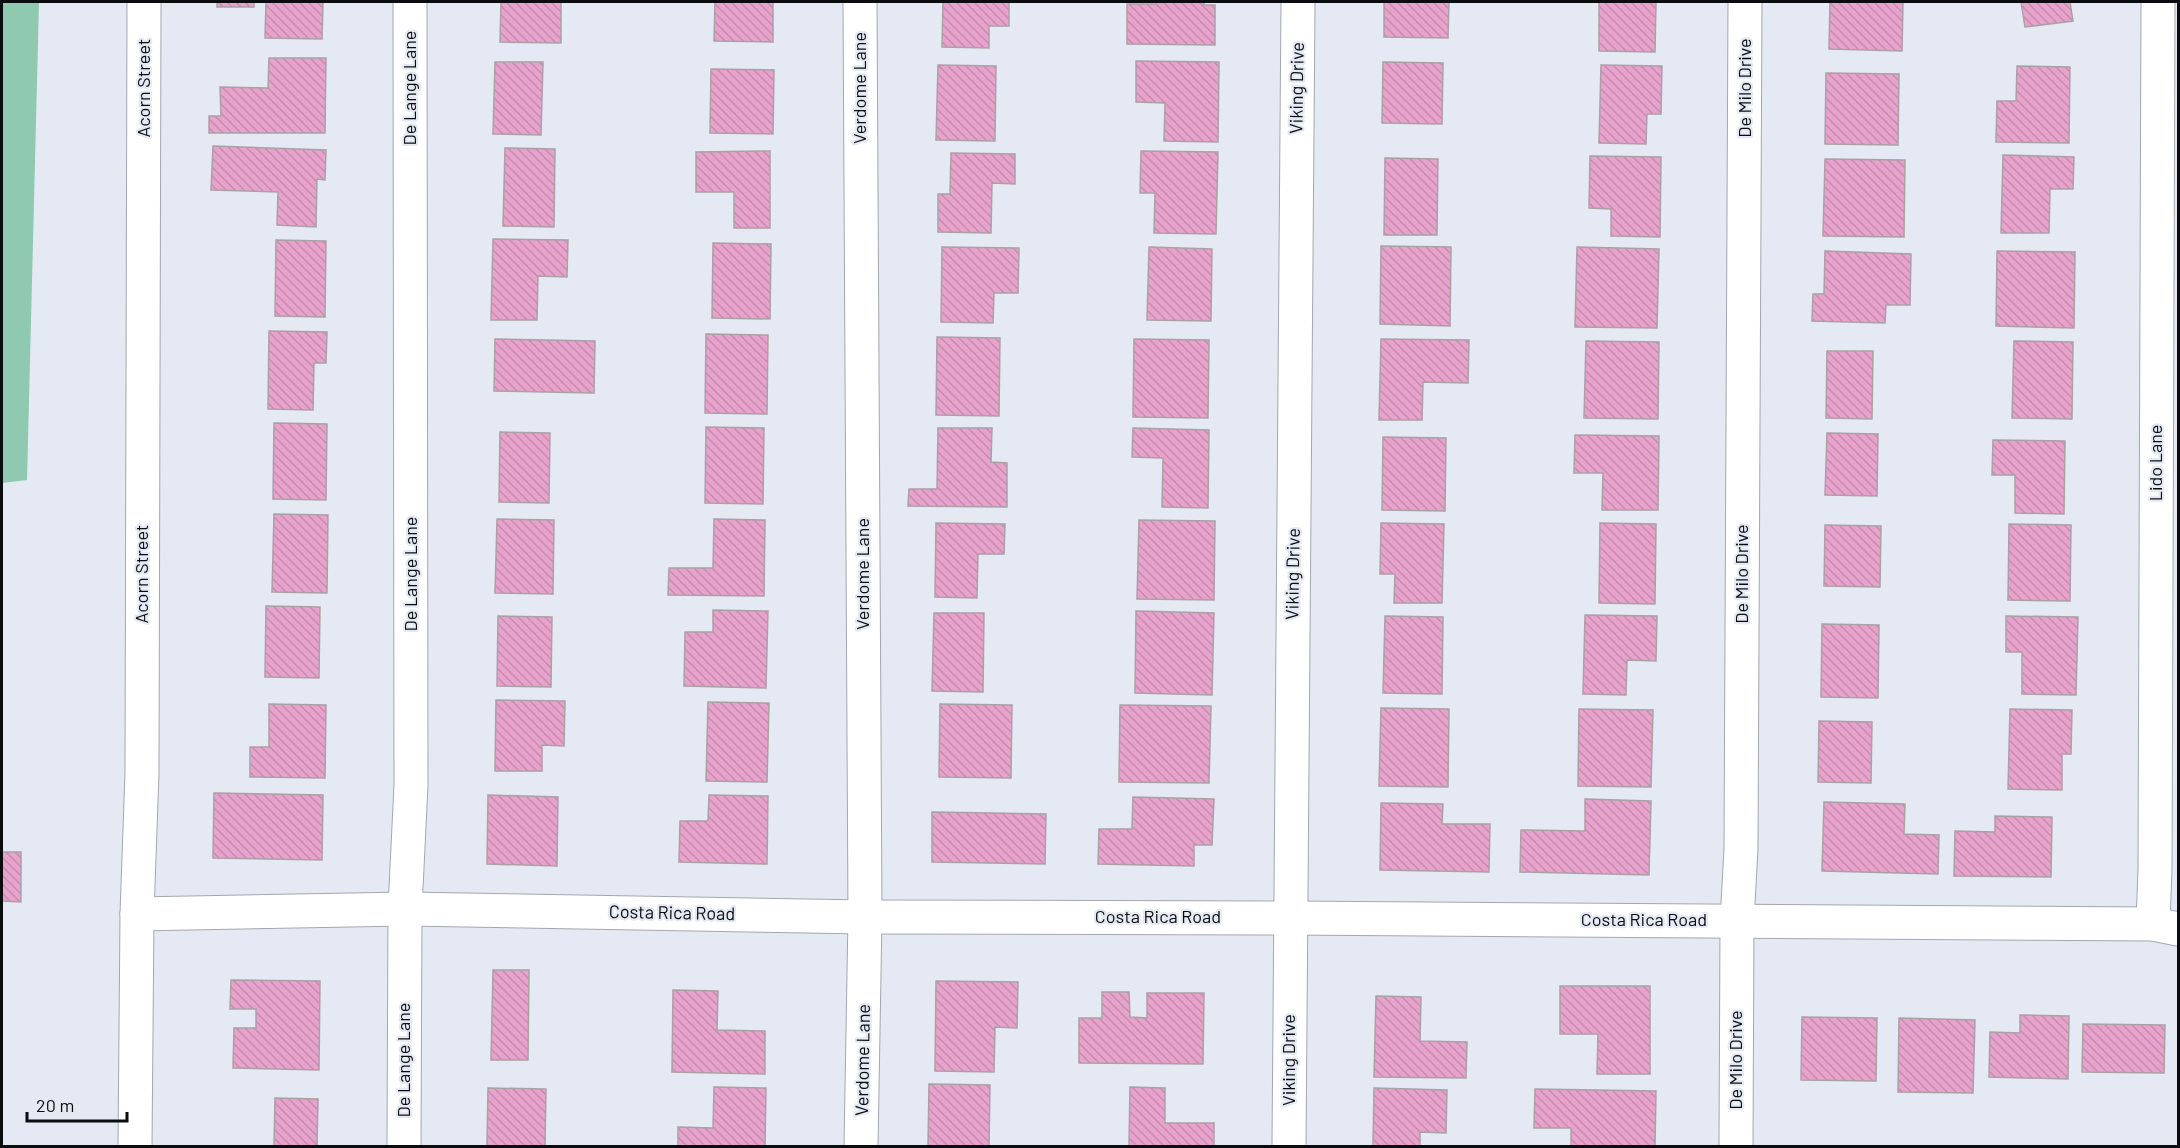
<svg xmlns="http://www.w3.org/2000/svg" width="2180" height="1148" font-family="Barlow,sans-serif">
  <defs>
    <pattern id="building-back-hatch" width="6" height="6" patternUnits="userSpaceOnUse" patternTransform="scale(1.5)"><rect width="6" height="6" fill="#e8a3cd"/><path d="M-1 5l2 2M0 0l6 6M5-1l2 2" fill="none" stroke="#c68baf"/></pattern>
  </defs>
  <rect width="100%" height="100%" fill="#e4e9f3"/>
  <path fill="#8fc9af" d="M2,2H39L27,480L2,483Z"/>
  <g fill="url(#building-back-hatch)" stroke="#aba0a6" stroke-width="1.5">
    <rect x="217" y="2" width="37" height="5"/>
    <path d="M266,2H323L322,39L265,38Z"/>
    <path d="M501,2H561V43L500,42Z"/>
    <path d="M715,2H773V42L714,41Z"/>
    <path d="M943,2H1009V26H989V48L942,47Z"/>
    <path d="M1156,2H1204V5H1215V45L1127,44V4H1156Z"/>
    <path d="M1384,2H1449L1448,38L1384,37Z"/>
    <path d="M1599,2H1656L1655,52L1599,51Z"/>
    <path d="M1830,2H1903L1902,51L1829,49Z"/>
    <path d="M2021,2H2070L2073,21L2025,27Z"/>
    <path d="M269,58H326L325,133H209V116H221L220,87L268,88Z"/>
    <path d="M1136,61L1219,62L1218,142L1164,141L1165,103L1136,102Z"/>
    <path d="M495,62H543L541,135L493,134Z"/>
    <path d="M1383,62L1443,63L1442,124L1382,123Z"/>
    <path d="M938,65L996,66L995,141L936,140Z"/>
    <path d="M1601,65L1662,66L1661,114H1647L1646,144L1599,143Z"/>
    <path d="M2017,66L2070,67L2069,143L1996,142L1997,101H2016Z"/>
    <path d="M711,69L774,70L773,134L710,133Z"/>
    <path d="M1826,73L1899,74L1898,145L1825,144Z"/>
    <path d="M213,146L326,150L325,180L317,179L316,227L277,225L278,192L211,190Z"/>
    <path d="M505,148L555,149L554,227L503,226Z"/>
    <path d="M770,151V228H734V192H696V152Z"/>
    <path d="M1141,151L1218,152L1216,234L1154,233L1155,193H1140Z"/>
    <path d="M951,153L1015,154V184L992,183L991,233L938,232V194H950Z"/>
    <path d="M2003,155L2074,157L2073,189H2050L2049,233H2001Z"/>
    <path d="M1590,156L1661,157L1660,237L1611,236V209L1589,208Z"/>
    <path d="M1385,158L1438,159L1437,235H1384Z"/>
    <path d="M1825,159L1905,160L1904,237L1823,236Z"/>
    <path d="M493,239L568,240L567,277L538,276L537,320H491Z"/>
    <path d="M276,240L326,241L325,317L275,316Z"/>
    <path d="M713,243L771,244L770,319L712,318Z"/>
    <path d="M1381,246L1451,247L1450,326L1380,324Z"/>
    <path d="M942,247L1019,248L1018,293H994L993,323L941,322Z"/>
    <path d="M1149,247L1212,249L1211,321L1147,320Z"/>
    <path d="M1577,247L1659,249L1657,328L1575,327Z"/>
    <path d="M1825,251L1911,254L1910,305H1886L1885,323L1812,321L1813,294H1824Z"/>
    <path d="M1997,251L2075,252L2074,328L1996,326Z"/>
    <path d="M269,331L327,332L326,363H314L313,410L268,409Z"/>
    <path d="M706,334L768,335L767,414L705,413Z"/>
    <path d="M937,337L1000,338L999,416L936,415Z"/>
    <path d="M495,339L595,341L594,393L494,391Z"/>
    <path d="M1134,339L1209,340L1208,418L1133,417Z"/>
    <path d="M1381,339L1469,340L1468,383L1423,382L1422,420H1379Z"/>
    <path d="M1586,341L1659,342L1658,419L1584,418Z"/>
    <path d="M2014,341L2073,342L2072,419L2012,418Z"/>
    <path d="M1827,351H1873L1872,419L1826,418Z"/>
    <path d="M274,423L327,424L326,500L273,499Z"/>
    <path d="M706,427L764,428L763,504L705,503Z"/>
    <path d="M938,428H992L991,462L1007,463V507L908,506L909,489H937Z"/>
    <path d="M1133,428L1209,430L1208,508L1162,507L1163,458L1132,457Z"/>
    <path d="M500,432L550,433L549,503L499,502Z"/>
    <path d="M1827,433L1878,434L1877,496L1825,495Z"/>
    <path d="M1575,435L1659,436L1658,510H1602L1603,473H1574Z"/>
    <path d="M1383,437L1446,438L1445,511L1382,510Z"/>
    <path d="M1993,440L2065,441L2064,514L2015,513V475H1992Z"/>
    <path d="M274,514L328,515L327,593L272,592Z"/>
    <path d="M497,519L554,520L553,594L495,593Z"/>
    <path d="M714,519L765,520L764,596L668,595L669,568H713Z"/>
    <path d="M1139,520L1215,521L1214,600L1137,599Z"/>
    <path d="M936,523L1005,524L1004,554H978L977,598L935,597Z"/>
    <path d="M1381,523L1444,524L1442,603H1394L1395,574H1380Z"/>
    <path d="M1600,523L1656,524L1655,604L1599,603Z"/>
    <path d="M2009,524L2071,525L2070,601L2008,600Z"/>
    <path d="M1825,525L1881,526L1880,587L1824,586Z"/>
    <path d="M266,606L320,607L319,678L265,677Z"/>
    <path d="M713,610L768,611L766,688L684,686L685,632H713Z"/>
    <path d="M1136,611L1214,613L1212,695L1135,693Z"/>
    <path d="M934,613H984L983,692L932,691Z"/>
    <path d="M1585,615L1657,616L1656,661L1627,660L1626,695L1583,694Z"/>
    <path d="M498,616L552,617L551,687L497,686Z"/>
    <path d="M1385,616L1443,617L1442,694L1383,693Z"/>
    <path d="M2006,616L2078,617L2076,695L2022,694V652H2006Z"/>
    <path d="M1822,624L1879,625L1878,698L1821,697Z"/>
    <path d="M496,700L565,701L564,746L542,745V771H495Z"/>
    <path d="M708,702L769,703L767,782L706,781Z"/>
    <path d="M269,704L326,705L325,778L250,777V747H269Z"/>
    <path d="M940,704L1012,705L1011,778L939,777Z"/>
    <path d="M1120,705L1211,706L1209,783L1119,782Z"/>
    <path d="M1381,708L1449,709L1448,787L1379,786Z"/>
    <path d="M1579,709L1653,710L1651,787L1578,786Z"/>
    <path d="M2010,709L2072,710L2071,754H2062V790L2008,789Z"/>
    <path d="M1819,721L1872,722L1871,783L1818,782Z"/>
    <path d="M214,793L323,795L322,860L213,858Z"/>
    <path d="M488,795L558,797L557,866L487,864Z"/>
    <path d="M709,795L768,796L767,864L679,862L680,821H708Z"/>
    <path d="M1133,797L1214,799L1212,845H1194V866L1098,864L1099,829H1132Z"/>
    <path d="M1585,799L1651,801L1649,875L1520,872L1521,830L1585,831Z"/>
    <path d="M1824,802L1905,804L1904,834L1939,835L1938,874L1822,871Z"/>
    <path d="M1381,803L1443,804L1442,824H1490L1489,872L1380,870Z"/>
    <path d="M932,812L1046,814L1045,864L932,862Z"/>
    <path d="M1995,816L2052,817L2051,877L1954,876L1955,831L1995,832Z"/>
    <path d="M2,852H21V902L2,901Z"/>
    <path d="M493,970H529L528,1060H491Z"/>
    <path d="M231,980L320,981L319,1070L233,1068L234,1028H256V1009H230Z"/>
    <path d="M936,981L1018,982L1017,1028L995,1027L994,1072L935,1071Z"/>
    <path d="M1560,986H1650V1074H1597L1598,1034H1560Z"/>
    <path d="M673,990L718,991L717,1030L765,1031V1074L672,1072Z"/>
    <path d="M1102,992H1129L1130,1017L1147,1018V993H1204L1203,1064L1079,1063V1018H1102Z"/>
    <path d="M1376,996L1421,997L1420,1041L1467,1042L1466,1078L1374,1077Z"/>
    <path d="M2020,1015L2069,1016L2068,1079L1989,1077L1990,1032L2020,1033Z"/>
    <path d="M1802,1017L1877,1018L1876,1081L1801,1080Z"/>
    <path d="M1899,1018L1975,1020L1973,1093L1898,1092Z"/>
    <path d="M2083,1024L2165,1025L2164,1073L2082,1072Z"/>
    <path d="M929,1084L990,1085L989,1146H928Z"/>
    <path d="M714,1087L766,1088L765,1146H678V1127L713,1128Z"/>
    <path d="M1130,1087L1165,1088V1123H1214V1146H1129Z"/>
    <path d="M488,1088L546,1089L545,1146H487Z"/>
    <path d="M1374,1088L1447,1090L1446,1133L1420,1132V1146H1373Z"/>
    <path d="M1535,1089L1656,1091L1655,1146H1571V1128H1534Z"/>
    <path d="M275,1098L318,1099L317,1146H274Z"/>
  </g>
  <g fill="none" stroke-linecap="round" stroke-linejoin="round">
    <g stroke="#a3a7b0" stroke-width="35">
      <g id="minor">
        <path d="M860,2L865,917L861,1146"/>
        <path d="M137,914L405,909L865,917L1290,918L2153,924L2178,929"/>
        <path d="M2153,924L2155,869L2158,2"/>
        <path d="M404,1146L405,909L411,785L410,2"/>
        <path d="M1289,1146L1298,2"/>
        <path d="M1736,1146L1737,921L1741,849L1745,2"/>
      </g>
    </g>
    <g stroke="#a3a7b0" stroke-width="35">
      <path id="tertiary" d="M135,1146L137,914L142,773L144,2"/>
    </g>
    <use href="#minor" stroke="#fff" stroke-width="33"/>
    <use href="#tertiary" stroke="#fff" stroke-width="33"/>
  </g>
  <g text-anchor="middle" stroke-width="4.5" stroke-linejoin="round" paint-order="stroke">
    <g font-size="18" fill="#0a0c0f" stroke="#e4e9f3">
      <text transform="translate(144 88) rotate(-90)" y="6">Acorn Street</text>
      <text transform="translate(410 88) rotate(-90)" y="6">De Lange Lane</text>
      <text transform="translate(860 88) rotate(-90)" y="6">Verdome Lane</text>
      <text transform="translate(1297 88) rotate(-89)" y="6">Viking Drive</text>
      <text transform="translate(1745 88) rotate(-90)" y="6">De Milo Drive</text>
      <text transform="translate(2156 463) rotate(-90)" y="6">Lido Lane</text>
      <text transform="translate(142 574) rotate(-90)" y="6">Acorn Street</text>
      <text transform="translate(411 574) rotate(-90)" y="6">De Lange Lane</text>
      <text transform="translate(863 574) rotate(-90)" y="6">Verdome Lane</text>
      <text transform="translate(1293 574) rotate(-89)" y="6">Viking Drive</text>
      <text transform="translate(1742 574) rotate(-90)" y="6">De Milo Drive</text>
      <text transform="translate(672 913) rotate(1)" y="6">Costa Rica Road</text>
      <text x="1158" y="923">Costa Rica Road</text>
      <text x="1644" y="926">Costa Rica Road</text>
      <text transform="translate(404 1060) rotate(-90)" y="6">De Lange Lane</text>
      <text transform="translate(863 1060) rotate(-89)" y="6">Verdome Lane</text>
      <text transform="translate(1289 1060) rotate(-90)" y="6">Viking Drive</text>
      <text transform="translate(1736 1060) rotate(-90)" y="6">De Milo Drive</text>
    </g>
  </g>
  <rect width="2180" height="1148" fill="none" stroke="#0a0c0f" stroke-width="6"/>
  <path d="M27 1112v9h100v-9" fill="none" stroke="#0a0c0f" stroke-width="3"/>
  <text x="36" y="1112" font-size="18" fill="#0a0c0f" stroke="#e4e9f3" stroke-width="4.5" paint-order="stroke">20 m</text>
</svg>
